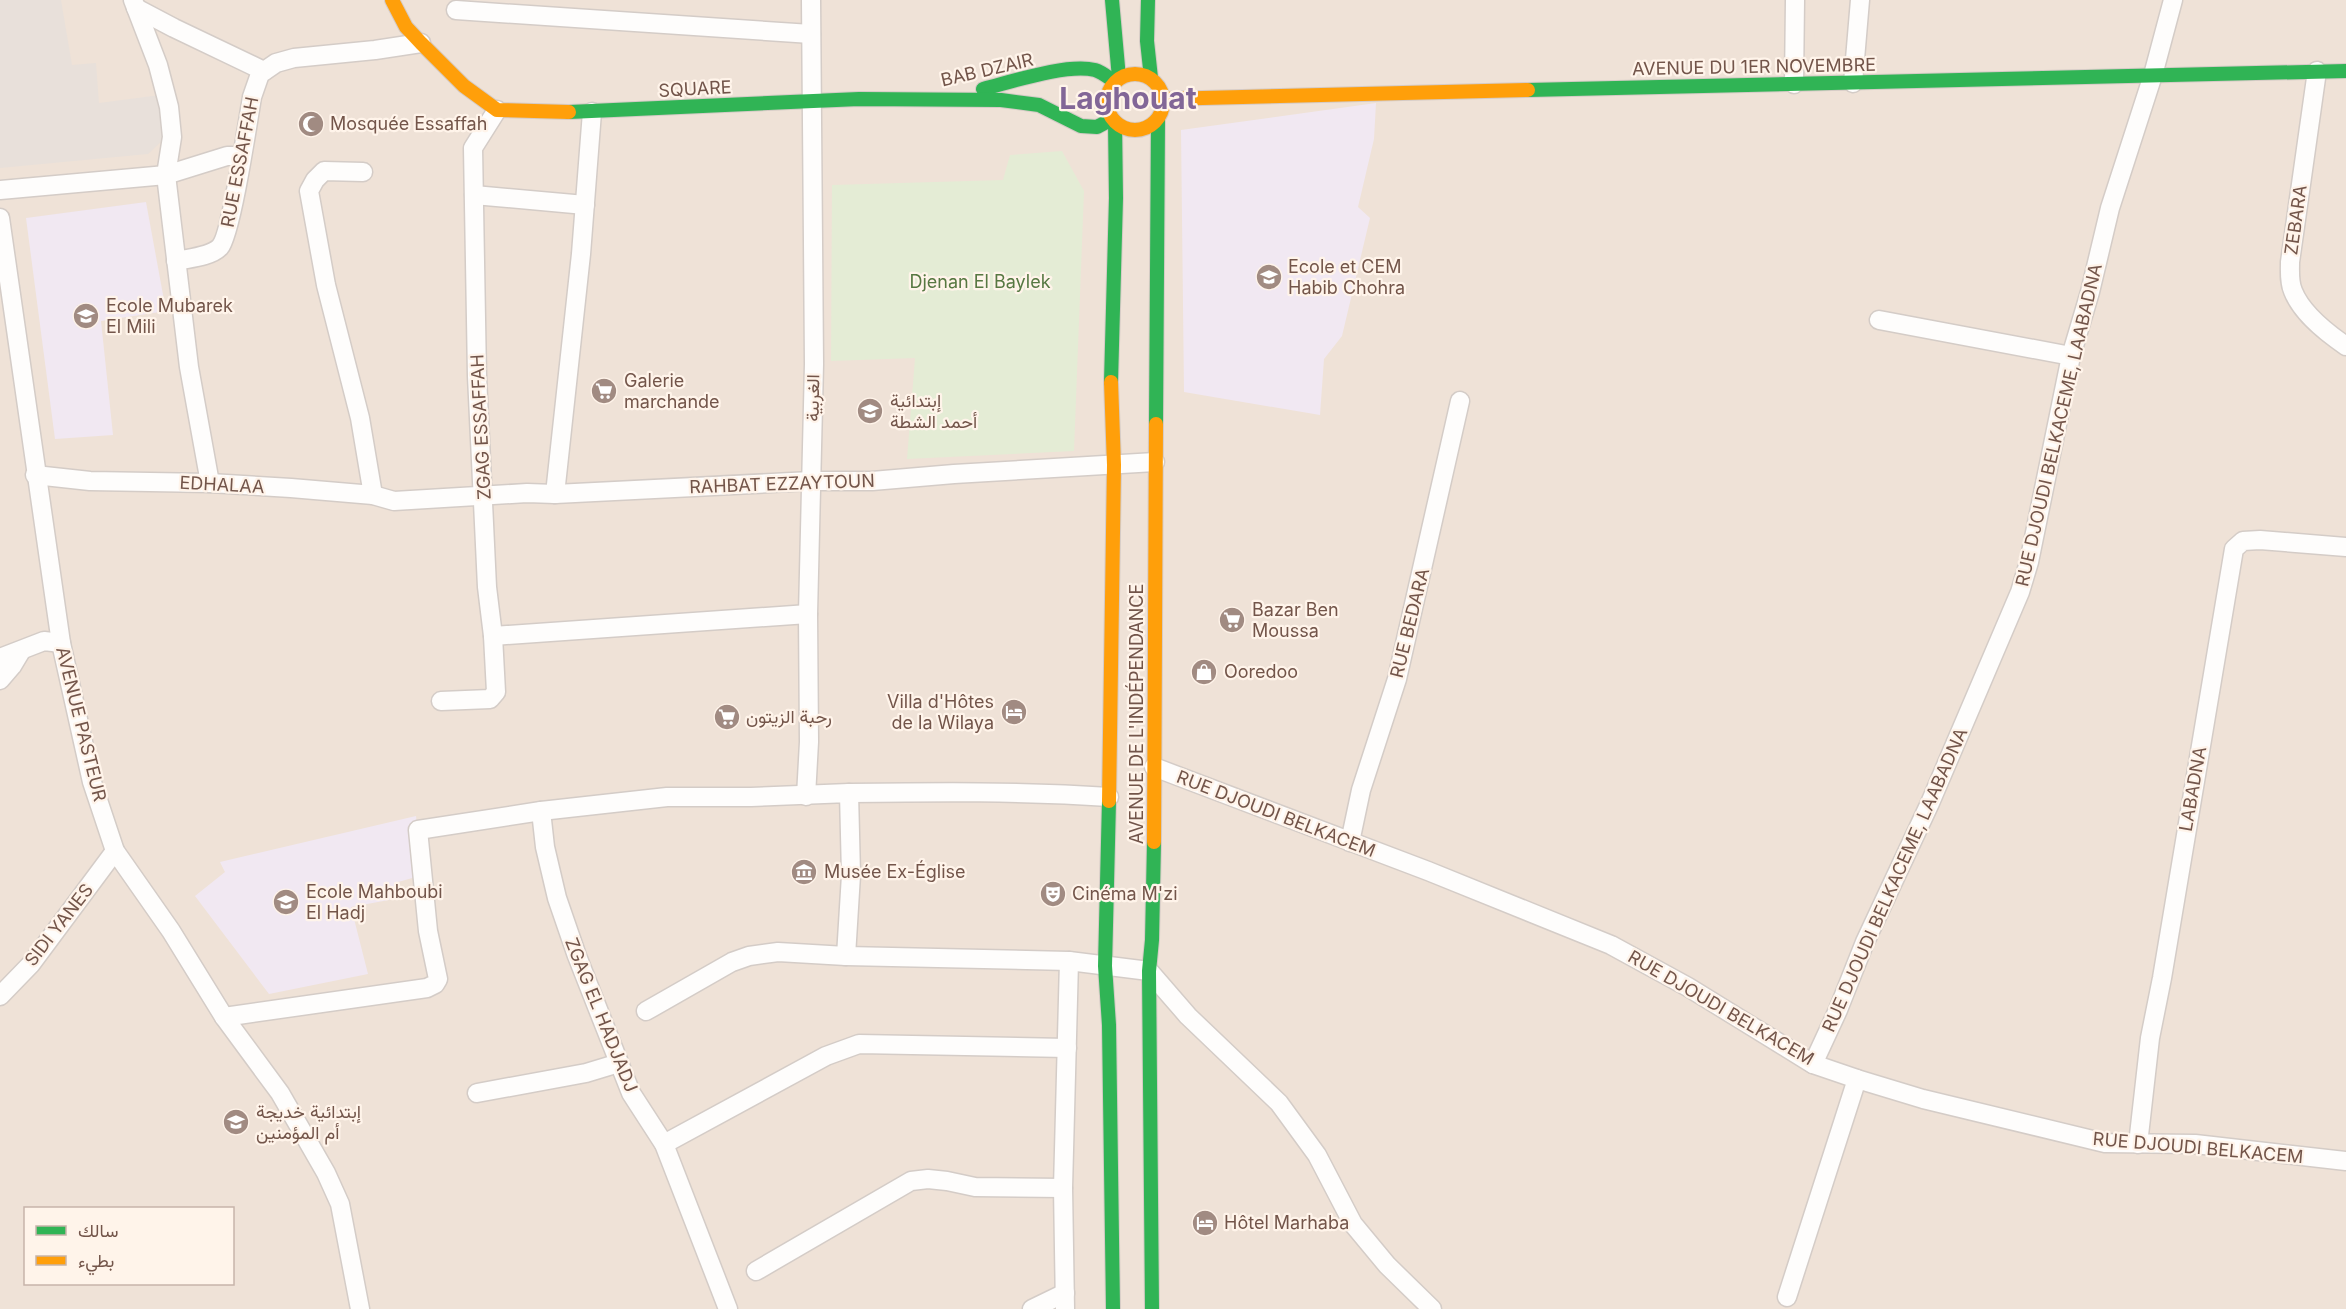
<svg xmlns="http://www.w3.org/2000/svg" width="2346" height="1309" font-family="Inter,Vazirmatn,sans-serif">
  <rect width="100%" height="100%" fill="#f6f0ea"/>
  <path fill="#efe2d7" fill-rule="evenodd" d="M0,0H2346V1309H0ZM26,1208H232V1284H26Z"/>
  <path fill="#e8e0da" d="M0,0H61L72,65L96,63L99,103L160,95L165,138L148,154L0,168Z"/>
  <g fill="#f1e8f2">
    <path d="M1376,103L1374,139L1358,207L1370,218L1342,336L1324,359L1320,415L1184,392L1181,130Z"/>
    <path d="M146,202L166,311L101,321L113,435L55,439L26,218Z"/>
    <path d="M416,816L423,875L398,882L394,899L351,907L368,974L269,994L195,896L225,872L220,862Z"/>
  </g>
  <path fill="#e4ecd5" d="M1062,151L1084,191L1074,451L907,459L915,358L831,361L832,185L1003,180L1010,155Z"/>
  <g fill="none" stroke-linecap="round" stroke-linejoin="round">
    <g stroke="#d4ccc7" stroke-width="21">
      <g id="street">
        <path d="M133,0L158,65L169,107L172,137L166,175L189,367L210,483"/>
        <path d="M136,8L174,28L264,71"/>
        <path d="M456,10L811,34"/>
        <path d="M2317,71L2290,262C2290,272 2289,282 2293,291C2302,314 2327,333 2346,346"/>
        <path d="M1853,83L1860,0"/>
        <path d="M1794,84L1795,0"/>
        <path d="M363,172L324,171L315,180L309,191L326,285L360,418L373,495"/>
        <path d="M0,190L166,175L227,156H241"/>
        <path d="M474,195L585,205"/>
        <path d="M0,218L61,643L92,782L115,851L171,931L224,1017L280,1093L326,1173L340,1204L360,1309"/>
        <path d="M176,261C189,258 210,257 220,247C231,235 248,121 252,97L260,74L276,63L294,58L375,50L421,43"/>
        <path d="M1879,320L2071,356"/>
        <path d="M35,475L90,481L210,483L291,488L373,495L394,501L527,493L555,494L811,481H872L954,474L1155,462"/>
        <path d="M555,494L581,254L592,112"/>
        <path d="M493,636L808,614"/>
        <path d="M0,658L44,641L61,643"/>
        <path d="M0,680L12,666L21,651"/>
        <path d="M441,701L490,699L496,692L493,636L487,587L477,376L473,148L497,110"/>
        <path d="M1154,767L1428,871L1611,945L1688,987L1813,1064L1857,1079L1923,1099L2105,1143L2195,1144L2346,1161"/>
        <path d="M849,793C936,792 1023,791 1109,797"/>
        <path d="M806,796L809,742L808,614L814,364L811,0"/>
        <path d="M541,811L545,847L557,898L577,956L631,1093L664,1144L728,1309"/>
        <path d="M1350,842L1361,790L1397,679L1460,401"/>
        <path d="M0,996L31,964L115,851"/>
        <path d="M646,1011L732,962L749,956L778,952L846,956"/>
        <path d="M224,1017L427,988L435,984L438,979L428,931L418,830L541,811L667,797H751L849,793L851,875L846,956L1069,961L1149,971L1188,1016L1279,1103L1317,1155L1353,1224L1387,1265L1432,1309"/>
        <path d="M1813,1064L1838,1010L1865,942L1930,803L2020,592L2029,562L2071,356L2090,292L2110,208L2153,75L2173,0"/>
        <path d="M477,1093L586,1073L619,1063"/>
        <path d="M664,1144L826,1056L859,1044L1067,1048"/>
        <path d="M2138,1144L2150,1038L2162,978L2234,549L2243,541L2260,540L2346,547"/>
        <path d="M756,1271L911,1181L928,1179L947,1181L975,1187L1063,1188"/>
        <path d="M1787,1297L1857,1079"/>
        <path d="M1032,1309L1065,1293"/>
        <path d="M1065,1309L1063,1188L1069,961"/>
      </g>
    </g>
    <g stroke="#d5cbc6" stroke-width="16">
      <g id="fast">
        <path d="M1112,0L1119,78"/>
        <path d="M1148,0L1147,41L1151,78"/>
        <path d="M983,89C1011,82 1067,63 1095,70C1102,72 1109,78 1115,82"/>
        <path d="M1528,90L2346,71"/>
        <path d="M569,112L859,99L1001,100L1039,105L1081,126L1097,127L1112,119"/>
        <path d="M1111,382L1116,198L1115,122"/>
        <path d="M1156,424L1158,119"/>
        <path d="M1109,801L1105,966L1109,1025L1113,1309"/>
        <path d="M1152,1309L1149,971L1152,940L1154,842"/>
      </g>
    </g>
    <g stroke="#d5cbc6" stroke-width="16">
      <g id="slow">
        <path d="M392,0L406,27L421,43L464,86L497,110L569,112"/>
        <circle cx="1135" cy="102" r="28"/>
        <path d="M1163,99L1528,90"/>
        <path d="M1109,801L1114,465L1111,382"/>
        <path d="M1154,842L1156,424"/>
      </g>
    </g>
    <use href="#street" stroke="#fefdfc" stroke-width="18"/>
    <use href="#fast" stroke="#30b455" stroke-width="14"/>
    <use href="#slow" stroke="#ff9f0a" stroke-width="14"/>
  </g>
  <defs>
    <g id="mosque-disc" transform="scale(1.35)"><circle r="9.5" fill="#a18b82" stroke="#fff4ea"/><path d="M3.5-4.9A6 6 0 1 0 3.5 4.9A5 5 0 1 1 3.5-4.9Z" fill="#fff"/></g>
    <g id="school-disc" transform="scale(1.35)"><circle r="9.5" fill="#a18b82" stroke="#fff4ea"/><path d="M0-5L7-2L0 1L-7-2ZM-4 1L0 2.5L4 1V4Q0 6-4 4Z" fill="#fff"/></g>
    <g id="supermarket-disc" transform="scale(1.35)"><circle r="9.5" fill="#a18b82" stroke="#fff4ea"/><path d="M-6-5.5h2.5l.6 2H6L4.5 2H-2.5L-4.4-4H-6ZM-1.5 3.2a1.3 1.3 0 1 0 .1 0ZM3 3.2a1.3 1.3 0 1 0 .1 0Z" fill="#fff"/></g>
    <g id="shop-disc" transform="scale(1.35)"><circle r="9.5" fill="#a18b82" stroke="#fff4ea"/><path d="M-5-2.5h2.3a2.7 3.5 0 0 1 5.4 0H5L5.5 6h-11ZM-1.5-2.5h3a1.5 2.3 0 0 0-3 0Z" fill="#fff"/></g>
    <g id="hotel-disc" transform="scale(1.35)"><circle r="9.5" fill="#a18b82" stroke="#fff4ea"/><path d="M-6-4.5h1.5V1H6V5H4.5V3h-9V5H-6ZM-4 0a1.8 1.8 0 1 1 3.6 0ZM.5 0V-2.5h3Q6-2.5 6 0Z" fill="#fff"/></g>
    <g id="museum-disc" transform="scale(1.35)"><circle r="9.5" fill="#a18b82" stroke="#fff4ea"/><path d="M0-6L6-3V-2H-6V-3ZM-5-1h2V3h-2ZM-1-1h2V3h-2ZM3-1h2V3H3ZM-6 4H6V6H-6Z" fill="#fff"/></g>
    <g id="theatre-disc" transform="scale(1.35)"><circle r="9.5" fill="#a18b82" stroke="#fff4ea"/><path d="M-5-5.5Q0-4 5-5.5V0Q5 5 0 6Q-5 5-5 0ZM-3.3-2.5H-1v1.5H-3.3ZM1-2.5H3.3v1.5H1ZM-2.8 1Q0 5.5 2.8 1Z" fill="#fff"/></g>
  </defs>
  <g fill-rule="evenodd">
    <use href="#mosque-disc" x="311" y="124"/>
    <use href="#school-disc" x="1269" y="277"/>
    <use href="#school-disc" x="86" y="316"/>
    <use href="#supermarket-disc" x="604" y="391"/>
    <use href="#school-disc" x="870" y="411"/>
    <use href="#supermarket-disc" x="1232" y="620"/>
    <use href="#shop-disc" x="1204" y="672"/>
    <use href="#hotel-disc" x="1014" y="712"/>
    <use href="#supermarket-disc" x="727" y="717"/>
    <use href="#museum-disc" x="804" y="872"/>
    <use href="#theatre-disc" x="1053" y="894"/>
    <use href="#school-disc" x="286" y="902"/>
    <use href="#school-disc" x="236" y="1122"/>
    <use href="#hotel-disc" x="1205" y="1223"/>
  </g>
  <g text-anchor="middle" stroke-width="4.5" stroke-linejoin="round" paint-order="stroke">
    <g font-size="18" fill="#73554a" stroke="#fff4ea">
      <text transform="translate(1754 67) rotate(-1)" y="6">AVENUE DU 1ER NOVEMBRE</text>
      <text transform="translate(987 70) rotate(-13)" y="6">BAB DZAIR</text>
      <text transform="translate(695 89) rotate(-3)" y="6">SQUARE</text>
      <text transform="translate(240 162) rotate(-79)" y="6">RUE ESSAFFAH</text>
      <text transform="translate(2296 220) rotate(-82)" y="6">ZEBARA</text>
      <text transform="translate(813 398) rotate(-89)" y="6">الغربية</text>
      <text transform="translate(2059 425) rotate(-77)" y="6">RUE DJOUDI BELKACEME, LAABADNA</text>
      <text transform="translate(481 427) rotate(-93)" y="6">ZGAG ESSAFFAH</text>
      <text transform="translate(782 484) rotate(-2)" y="6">RAHBAT EZZAYTOUN</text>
      <text transform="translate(222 485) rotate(3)" y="6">EDHALAA</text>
      <text transform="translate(1410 623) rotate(-76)" y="6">RUE BEDARA</text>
      <text transform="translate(1137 714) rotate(-90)" y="6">AVENUE DE L'INDÉPENDANCE</text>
      <text transform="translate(81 724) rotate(76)" y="6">AVENUE PASTEUR</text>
      <text transform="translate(2193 789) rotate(-80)" y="6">LABADNA</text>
      <text transform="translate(1276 814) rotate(21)" y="6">RUE DJOUDI BELKACEM</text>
      <text transform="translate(1895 880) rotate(-66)" y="6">RUE DJOUDI BELKACEME, LAABADNA</text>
      <text transform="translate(59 925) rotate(-52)" y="6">SIDI YANES</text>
      <text transform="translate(1721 1008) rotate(30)" y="6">RUE DJOUDI BELKACEM</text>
      <text transform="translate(601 1015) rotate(68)" y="6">ZGAG EL HADJADJ</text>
      <text transform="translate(2198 1148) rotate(5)" y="6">RUE DJOUDI BELKACEM</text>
    </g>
    <g font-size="18" fill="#73554a" stroke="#fff4ea" text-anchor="start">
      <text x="330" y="130">Mosquée Essaffah</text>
      <text x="1288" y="273">Ecole et CEM<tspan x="1288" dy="21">Habib Chohra</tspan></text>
      <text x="106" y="312">Ecole Mubarek<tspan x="106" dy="21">El Mili</tspan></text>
      <text x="624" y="387">Galerie<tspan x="624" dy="21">marchande</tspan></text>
      <text x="890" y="407">إبتدائية<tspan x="890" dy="21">أحمد الشطة</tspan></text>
      <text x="1252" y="616">Bazar Ben<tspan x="1252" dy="21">Moussa</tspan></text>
      <text x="1224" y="678">Ooredoo</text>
      <text x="994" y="708" text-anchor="end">Villa d'Hôtes<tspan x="994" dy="21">de la Wilaya</tspan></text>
      <text x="746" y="723">رحبة الزيتون</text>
      <text x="824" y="878">Musée Ex-Église</text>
      <text x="306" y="898">Ecole Mahboubi<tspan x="306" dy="21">El Hadj</tspan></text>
      <text x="1072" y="900">Cinéma M'zi</text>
      <text x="256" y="1118">إبتدائية خديجة<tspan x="256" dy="21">أم المؤمنين</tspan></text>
      <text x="1224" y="1229">Hôtel Marhaba</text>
    </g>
    <g font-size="18" fill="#577842" stroke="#fff4ea">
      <text x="980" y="288">Djenan El Baylek</text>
    </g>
    <g font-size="30" font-weight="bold" fill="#826697" stroke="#fff4ea">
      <text x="1128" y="109">Laghouat</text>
    </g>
  </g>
  <rect x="24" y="1207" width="210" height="78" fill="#fff4ea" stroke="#c7b4aa" stroke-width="1.5"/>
  <rect x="36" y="1226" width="30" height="9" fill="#30b455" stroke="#c7b4aa" stroke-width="1.5"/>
  <text x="78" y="1237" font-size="18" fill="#73554a">سالك</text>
  <rect x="36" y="1256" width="30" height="9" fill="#ff9f0a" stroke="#c7b4aa" stroke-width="1.5"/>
  <text x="78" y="1267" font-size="18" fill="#73554a">بطيء</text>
</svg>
